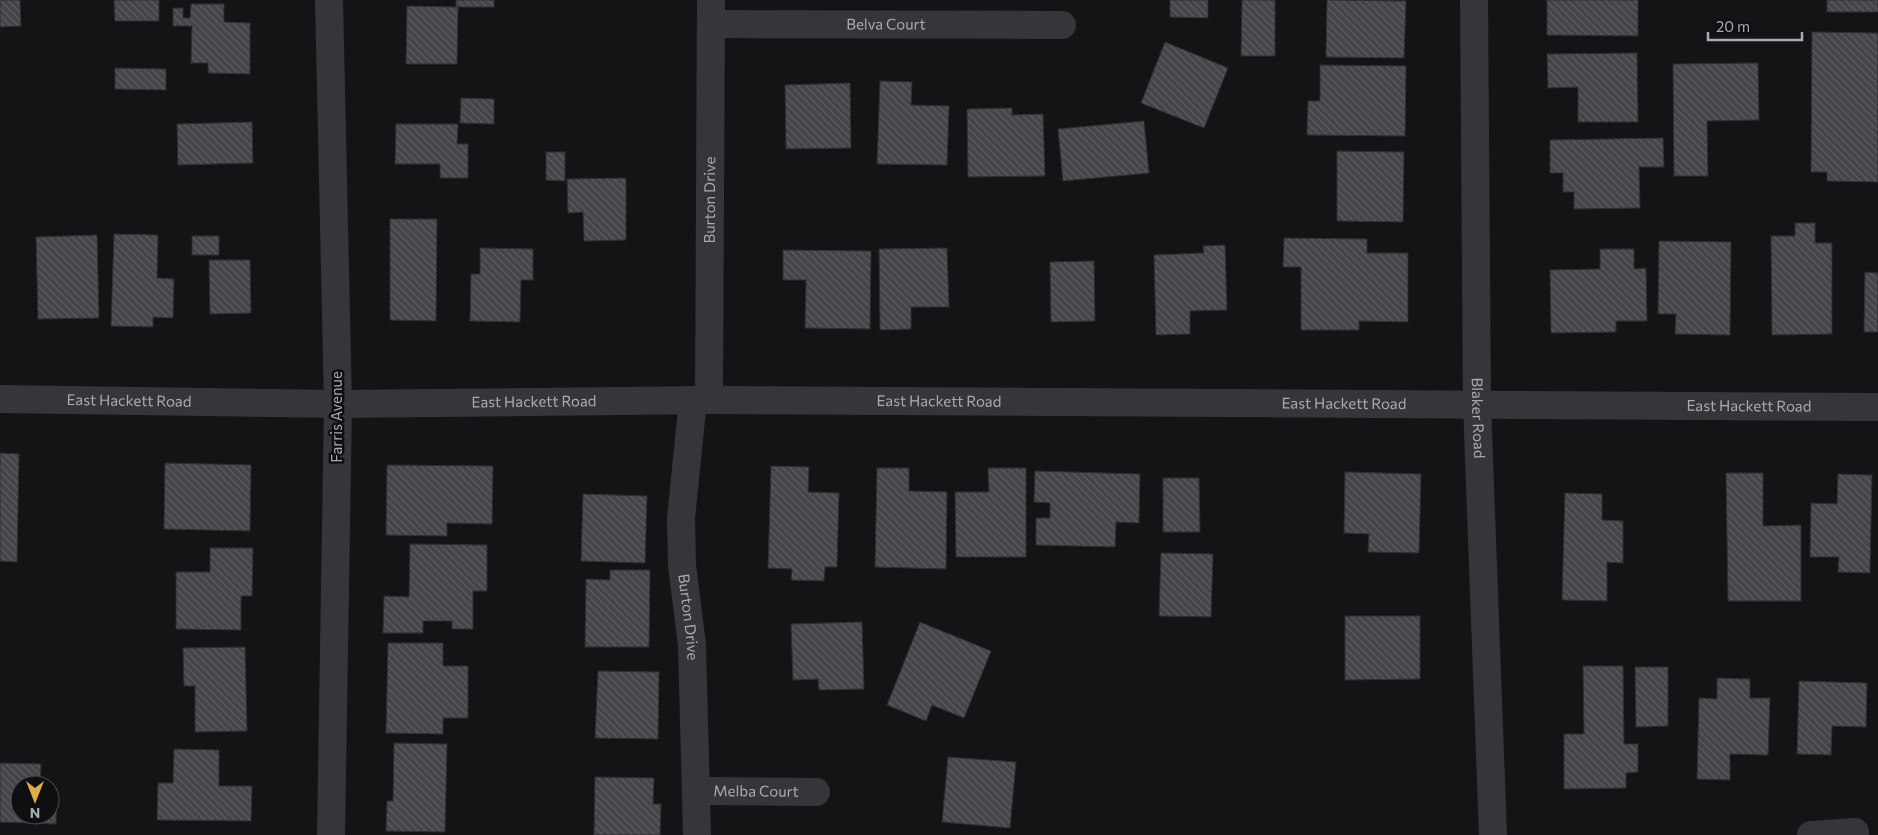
<svg xmlns="http://www.w3.org/2000/svg" width="1878" height="835" font-family="Commissioner,sans-serif">
  <defs>
    <pattern id="building-back-hatch" width="6" height="6" patternUnits="userSpaceOnUse" patternTransform="scale(1.25)"><rect width="6" height="6" fill="#444449"/><path d="M-1 5l2 2M0 0l6 6M5-1l2 2" fill="none" stroke="#5c5c61"/></pattern>
  </defs>
  <rect width="100%" height="100%" fill="#141416"/>
  <g fill="url(#building-back-hatch)" stroke="#2f2f32">
    <path d="M0,0H20L21,26L0,27Z"/>
    <path d="M114,0H159V21H115Z"/>
    <rect x="456" y="0" width="38" height="7"/>
    <path d="M1170,0H1208V18L1170,17Z"/>
    <path d="M1242,0H1275V56H1241Z"/>
    <path d="M1327,0L1406,1L1404,58L1326,57Z"/>
    <path d="M1547,0H1638V36L1547,35Z"/>
    <rect x="1827" y="0" width="51" height="12"/>
    <path d="M191,4H224V22L250,23V74L208,73V63H191L192,26H173V8H183V18H190Z"/>
    <path d="M407,6L458,7L457,64H406Z"/>
    <path d="M1812,32L1878,33V182L1827,181V172H1811Z"/>
    <path d="M1165,42L1228,68L1204,128L1141,103Z"/>
    <path d="M1637,53L1638,122H1578V87L1548,88L1547,54Z"/>
    <path d="M1758,63L1759,120L1707,121L1708,176H1674L1673,64Z"/>
    <path d="M1320,65L1406,66L1405,136L1307,135L1308,101H1320Z"/>
    <path d="M115,68L166,69V90L115,89Z"/>
    <path d="M880,81L912,82L911,105L949,106L947,165L877,164Z"/>
    <path d="M850,83L851,148L786,149L785,85Z"/>
    <path d="M461,98L494,99V124L460,123Z"/>
    <path d="M1012,108V115L1043,114L1045,176L968,177L967,109Z"/>
    <path d="M1144,121L1149,173L1063,181L1058,129Z"/>
    <path d="M252,122L253,163L178,165L177,124Z"/>
    <path d="M396,124H458L457,144H468V178H440V164H395Z"/>
    <path d="M1663,138L1664,167H1639L1640,208L1574,209V192H1563V173H1550V140Z"/>
    <path d="M1337,151L1404,152L1403,222L1337,221Z"/>
    <path d="M546,152H565V181L546,180Z"/>
    <path d="M626,178V240L584,241L583,212L568,213L567,179Z"/>
    <path d="M390,219H437L436,321L390,320Z"/>
    <path d="M1795,223H1815V243H1832V334L1772,335L1771,236H1795Z"/>
    <path d="M114,234L158,235L157,278L174,279L173,318L153,317V327L111,326Z"/>
    <path d="M97,235L99,318L38,319L36,237Z"/>
    <rect x="192" y="236" width="27" height="19"/>
    <path d="M1284,238L1367,239V253H1408V322L1359,321V330H1301V267H1283Z"/>
    <path d="M1659,241L1731,242L1730,335L1675,334L1676,314H1658Z"/>
    <path d="M1225,245L1227,310L1190,311V334L1156,335L1154,255L1204,253L1203,246Z"/>
    <path d="M480,248L533,249V280H521L520,322L470,321L471,274H480Z"/>
    <path d="M947,248L949,307H911V329L880,330L879,249Z"/>
    <path d="M1600,249H1634V269L1646,268L1647,321H1616V332L1551,333L1550,270L1600,269Z"/>
    <path d="M783,250L871,251L870,329L805,328L806,280H783Z"/>
    <path d="M209,260H250L251,313L210,314Z"/>
    <path d="M1094,261L1095,321L1051,322L1050,262Z"/>
    <path d="M1865,272L1878,273V332H1864Z"/>
    <path d="M0,453L19,454L17,562L0,561Z"/>
    <path d="M165,463L251,465L250,531L164,529Z"/>
    <path d="M387,465L493,466L492,524L447,523V536L386,535Z"/>
    <path d="M771,466L809,467L808,492L839,493L837,567H825L824,581L791,580L792,569L768,568Z"/>
    <path d="M877,468H909V491L947,492L946,569L875,567Z"/>
    <path d="M988,468H1026V557H956L955,492H989Z"/>
    <path d="M1035,471L1140,474L1139,523L1116,522L1115,547L1036,545V518H1050V503L1034,502Z"/>
    <path d="M1345,472L1421,474L1419,553L1368,552L1369,534L1344,533Z"/>
    <path d="M1726,473H1763V526L1801,525V601H1728Z"/>
    <path d="M1838,474L1872,475L1870,573L1838,572L1839,557H1810L1811,503L1837,504Z"/>
    <path d="M1163,478H1199L1200,532H1163Z"/>
    <path d="M1565,493L1602,494V520L1623,521V563L1607,562V601L1562,600Z"/>
    <path d="M583,494L647,496L645,563L581,561Z"/>
    <path d="M410,544L487,545V591H473V629H452V621H423V633H383L384,596L409,597Z"/>
    <path d="M210,548H253L252,596H241V630L176,629V572H210Z"/>
    <path d="M1161,553L1213,554L1211,617L1159,616Z"/>
    <path d="M610,570H650L649,647H585L586,579L610,580Z"/>
    <path d="M1345,616H1420V679L1345,680Z"/>
    <path d="M862,622L864,689L819,690L818,679L793,680L791,624Z"/>
    <path d="M920,622L991,651L964,718L932,705L926,721L887,705Z"/>
    <path d="M388,643H443V666H468V718H443V734L386,733Z"/>
    <path d="M245,647L247,731L195,732V686H184L183,648Z"/>
    <path d="M1583,666H1623L1624,744H1638V772L1626,773V788L1564,789V734H1584Z"/>
    <path d="M1635,667H1668V726L1636,727Z"/>
    <path d="M598,671L659,672L658,739L595,738Z"/>
    <path d="M1717,678L1750,679V698H1770L1768,755L1730,754V780L1697,779L1699,698L1717,699Z"/>
    <path d="M1799,681L1867,683L1866,727L1832,726L1831,755L1797,754Z"/>
    <path d="M394,743L447,744L445,832L386,831L387,801H393Z"/>
    <path d="M174,749L219,750V786H252L251,821L157,820L158,783H173Z"/>
    <path d="M948,757L1016,762L1010,828L942,822Z"/>
    <path d="M0,763L41,764L40,785H20V815H50V788H57L56,824L0,822Z"/>
    <path d="M595,777L654,778L653,804H661L660,835H594Z"/>
  </g>
  <g fill="none" stroke-linecap="round" stroke-linejoin="round">
    <g stroke="#36363a" stroke-width="28">
      <path d="M329,0L338,404L331,835"/>
      <path id="s1" d="M1474,0L1477,404L1493,835"/>
      <path id="s2" d="M711,24L1062,25"/>
      <path id="s3" d="M0,399L338,404L709,400L1878,407"/>
      <path id="s4" d="M693,400L681,518L682,565L692,645L697,835"/>
      <path id="s5" d="M709,400L711,0"/>
      <path id="s6" d="M697,791L816,792"/>
      <path d="M1811,835L1855,832"/>
    </g>
  </g>
  <g text-anchor="middle" stroke-width="5" stroke-linejoin="round" paint-order="stroke">
    <g font-size="15" fill="#a8abb5" stroke="#0f0f11">
      <text dy="5" stroke="none"><textPath href="#s2" startOffset="175">Belva Court</textPath></text>
      <text dy="5" stroke="none"><textPath href="#s5" startOffset="200">Burton Drive</textPath></text>
      <text dy="5" stroke="none"><textPath href="#s3" startOffset="129">East Hackett Road</textPath></text>
      <text dy="5" stroke="none"><textPath href="#s3" startOffset="939">East Hackett Road</textPath></text>
      <text dy="5" stroke="none"><textPath href="#s3" startOffset="534">East Hackett Road</textPath></text>
      <text dy="5" stroke="none"><textPath href="#s3" startOffset="1344">East Hackett Road</textPath></text>
      <text dy="5" stroke="none"><textPath href="#s3" startOffset="1749">East Hackett Road</textPath></text>
      <text transform="translate(337 417) rotate(-90)" y="5">Farris Avenue</text>
      <text dy="5" stroke="none"><textPath href="#s1" startOffset="418">Blaker Road</textPath></text>
      <text dy="5" stroke="none"><textPath href="#s4" startOffset="218">Burton Drive</textPath></text>
      <text dy="5" stroke="none"><textPath href="#s6" startOffset="59">Melba Court</textPath></text>
    </g>
  </g>
  <g transform="translate(35 800) rotate(180)"><circle r="24" fill="#0f0f11" stroke="#4c4d53"/>
  <path d="M0-4L9 19L0 12L-9 19Z" fill="#ddac45"/>
  <text y="-8" font-size="14" font-weight="bold" text-anchor="middle" fill="#a8abb5">N</text>
  </g>
  <path d="M1708 32v8h94v-8" fill="none" stroke="#a8abb5" stroke-width="2.5"/>
  <text x="1716" y="32" font-size="15" fill="#a8abb5" stroke="#0f0f11" stroke-width="4" paint-order="stroke">20 m</text>
</svg>
